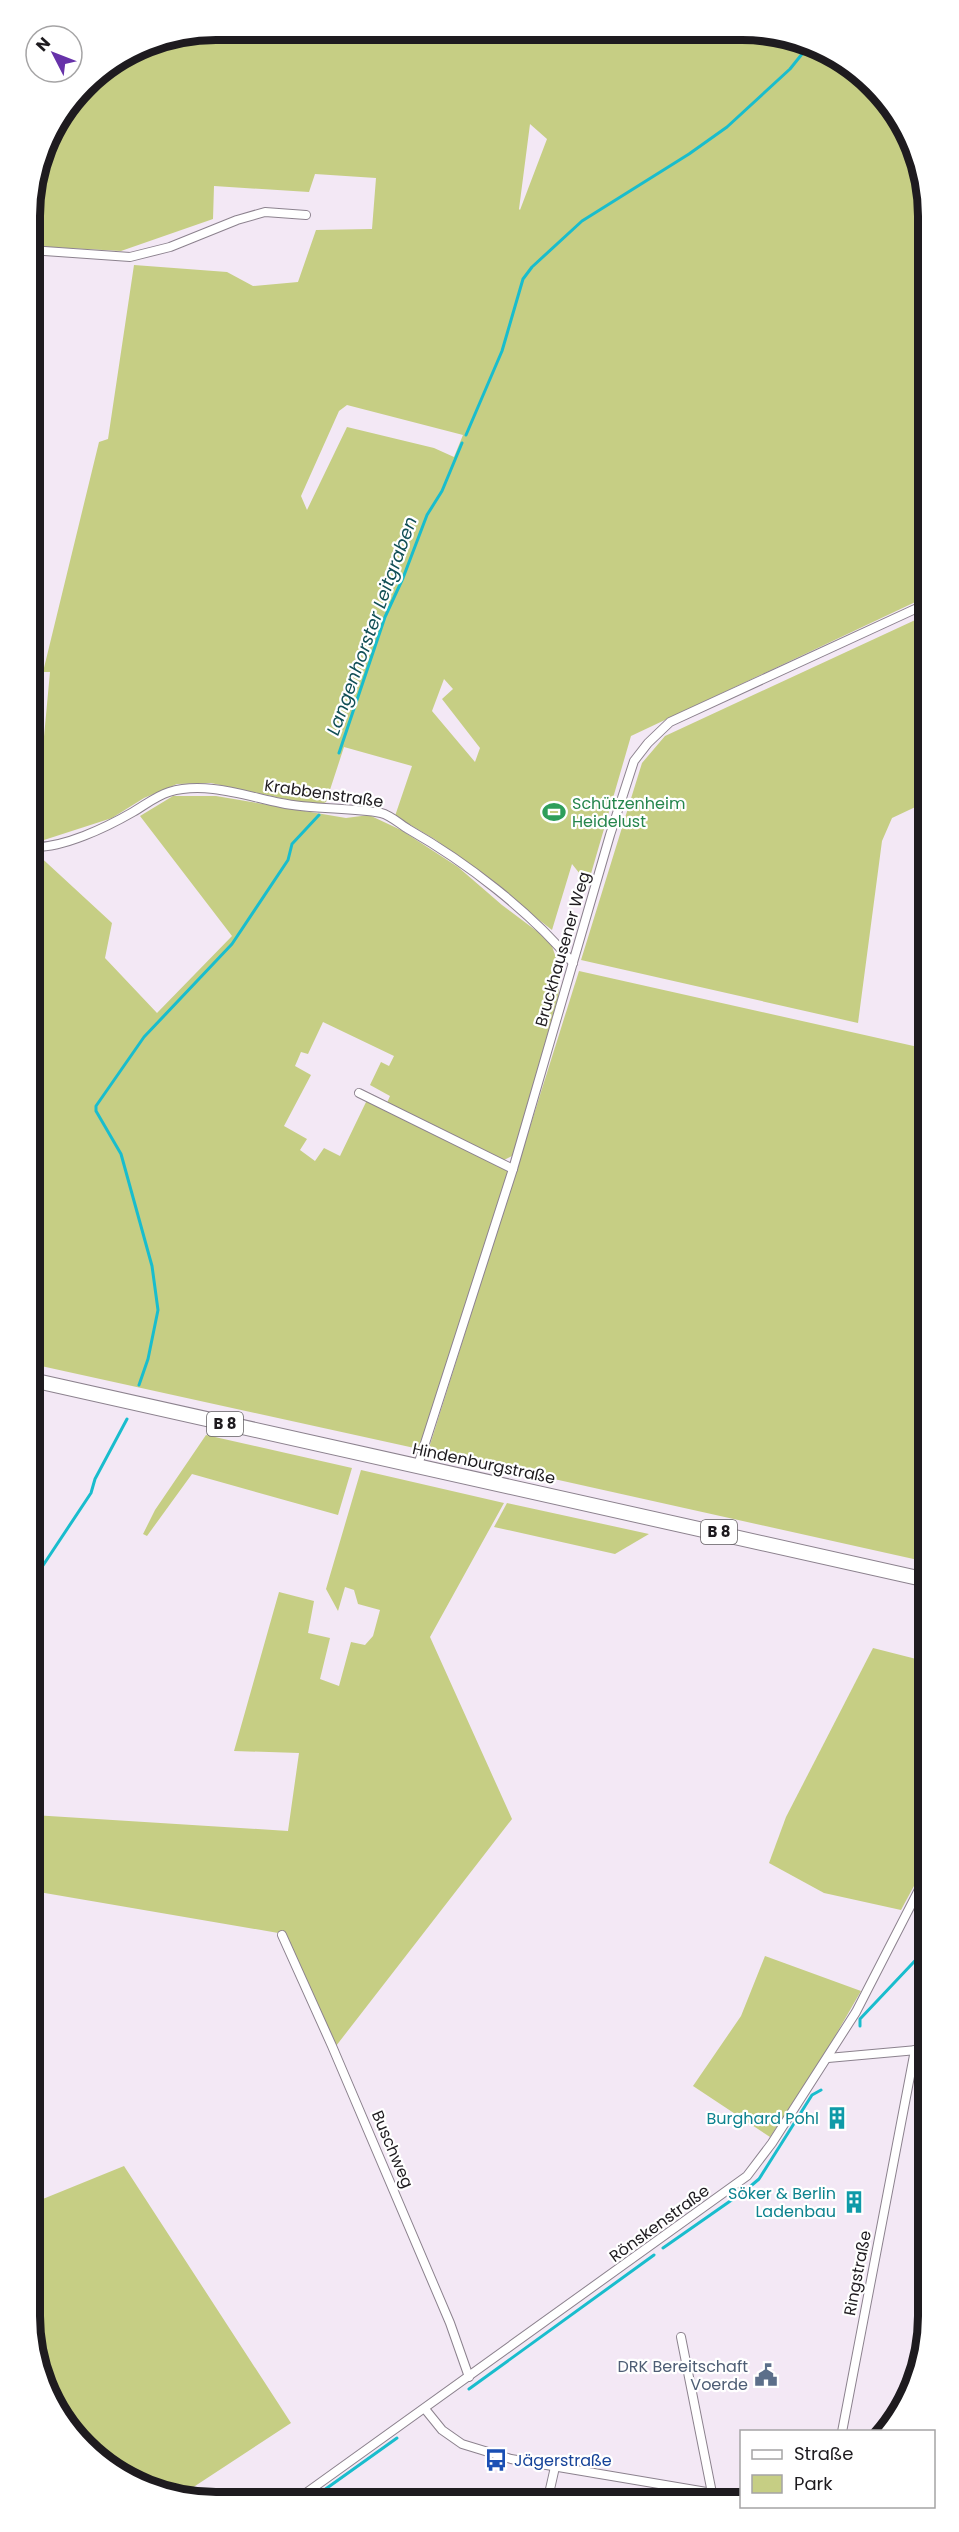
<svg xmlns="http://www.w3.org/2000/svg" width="959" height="2532" font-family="Poppins,sans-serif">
  <rect width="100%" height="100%" fill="#f3e8f5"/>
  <g fill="#c6ce84" fill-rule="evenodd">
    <path d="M216,30L780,34L826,49L874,84L904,123L925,179L926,597L631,736L588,884L572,864L552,930L436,840L395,816L412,766L344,747L326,802L318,806L211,783L177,784L144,798L112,818L44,840L41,769L50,672H43L99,442L108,439L134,265L227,272L253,286L298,282L316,230L372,229L376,178L315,174L309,192L214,186L213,219L121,251L31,246L30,204L49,134L93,76L145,44ZM530,124L547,139L520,210L519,209ZM347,405L463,435L454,457L434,448L347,427L307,510L301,496L339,411ZM444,679L453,689L442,699L480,748L475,762L432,711Z"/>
    <path d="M926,615V802L892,818L882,841L858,1023L581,960L642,763L665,736Z"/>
    <path d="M173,796H216L346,818L369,815L401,830L458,867L502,905L538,932L552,946L556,958L559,989L557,1009L516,1154L502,1161L386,1105L390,1096L370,1085L381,1062L389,1066L394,1056L323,1022L308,1054L301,1052L295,1066L311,1075L284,1126L307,1139L300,1150L315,1161L324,1148L340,1156L367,1100L509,1171L419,1449L32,1364L31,852H35L112,923L105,958L157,1013L232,936L140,816Z"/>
    <path d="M579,971L927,1049V1562L428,1451Z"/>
    <path d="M206,1435L352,1468L338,1515L192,1474L147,1536L143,1534L155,1510Z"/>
    <path d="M361,1470L504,1503L430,1637L512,1819L336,2046L284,1934L33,1891V1815L288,1831L299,1753L234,1751L279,1592L314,1601L308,1633L330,1638L320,1679L339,1686L351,1642L365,1645L373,1636L380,1610L358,1604L354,1590L345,1587L338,1611L326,1589Z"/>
    <path d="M507,1503L649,1534L615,1554L494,1527Z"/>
    <path d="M873,1648L928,1662V1860L901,1910L824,1893L769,1863L786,1817Z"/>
    <path d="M765,1956L861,1991L823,2057L770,2137L693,2086L741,2016Z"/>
    <path d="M124,2166L291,2423L192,2488L198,2498H180L133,2483L85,2448L55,2409L34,2353L33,2203Z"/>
  </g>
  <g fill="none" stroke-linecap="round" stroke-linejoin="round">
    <g stroke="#19bdcd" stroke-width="3">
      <path d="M466,435L502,351L523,279L532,267L582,221L689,154L727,127L790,69L810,44"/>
      <path d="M339,753L385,617L403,578L427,515L442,491L462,443"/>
      <path d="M139,1385L148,1359L158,1310L152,1266L121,1154L96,1111V1106L144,1037L232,944L288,860L292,844L319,815"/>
      <path d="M32,1582L91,1493L95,1479L127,1419"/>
      <path d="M860,2026V2019L928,1947"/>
      <path d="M663,2248L746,2190L759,2179L812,2095L821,2090"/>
      <path d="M469,2389L654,2255"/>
      <path d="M313,2498L397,2438"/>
    </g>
    <g stroke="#8c828e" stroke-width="10">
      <g id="minor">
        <path d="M30,250L130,257L170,247L237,220L265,212L306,215"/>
        <path d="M31,847C62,849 107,827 133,812C145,805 156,796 169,792C205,781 246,796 281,803C314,810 350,807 381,813C390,815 400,824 408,829C466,862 531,912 573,963"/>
        <path d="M359,1093L513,1169"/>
        <path d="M418,1465L513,1169L610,835L634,761L648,743L670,722L926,604"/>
        <path d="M282,1935L332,2046L450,2323L469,2377"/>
        <path d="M828,2058L928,2049"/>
        <path d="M681,2337L712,2493L710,2498"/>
        <path d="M425,2409L442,2430L462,2444L511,2459L742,2498"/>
        <path d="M842,2432L915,2050"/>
        <path d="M299,2498L747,2176L772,2143L856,2012L928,1872"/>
        <path d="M548,2498L555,2467"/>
      </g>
    </g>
    <g stroke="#8c828e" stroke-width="16">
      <path id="primary" d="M32,1380L927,1580"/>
    </g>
    <use href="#minor" stroke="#fff" stroke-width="8"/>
    <use href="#primary" stroke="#fff" stroke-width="14"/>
  </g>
  <defs>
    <g id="stadium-bare" transform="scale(1.8)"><path d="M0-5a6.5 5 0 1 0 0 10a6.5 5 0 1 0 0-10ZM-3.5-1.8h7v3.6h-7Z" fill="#2e9e5b" stroke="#fff" stroke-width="2.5" paint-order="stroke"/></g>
    <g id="building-bare" transform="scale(1.8)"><path d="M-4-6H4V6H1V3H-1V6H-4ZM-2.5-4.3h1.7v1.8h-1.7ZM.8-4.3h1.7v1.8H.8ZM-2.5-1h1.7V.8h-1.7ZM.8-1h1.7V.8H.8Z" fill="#0f9aa8" stroke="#fff" stroke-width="2.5" paint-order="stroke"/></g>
    <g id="civic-bare" transform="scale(1.8)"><path d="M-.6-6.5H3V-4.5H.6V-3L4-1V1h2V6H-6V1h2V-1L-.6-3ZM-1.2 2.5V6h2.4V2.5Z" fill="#5c6f8a" stroke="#fff" stroke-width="2.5" paint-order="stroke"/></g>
    <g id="bus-bare" transform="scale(1.8)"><path d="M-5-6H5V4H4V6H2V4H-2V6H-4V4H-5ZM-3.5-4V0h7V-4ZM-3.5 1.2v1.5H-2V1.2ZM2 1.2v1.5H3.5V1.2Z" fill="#1a4fb4" stroke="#fff" stroke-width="2.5" paint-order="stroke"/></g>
  </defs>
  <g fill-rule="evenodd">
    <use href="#stadium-bare" x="554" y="812"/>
    <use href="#building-bare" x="837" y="2118"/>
    <use href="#building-bare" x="854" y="2202"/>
    <use href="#civic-bare" x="766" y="2375"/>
    <use href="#bus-bare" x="496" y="2460"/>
  </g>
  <g text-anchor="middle" stroke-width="4.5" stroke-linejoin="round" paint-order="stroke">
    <g fill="#fff" stroke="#625f62" stroke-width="1.5">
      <rect x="207" y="1412" width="36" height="24" rx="4.5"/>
      <rect x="701" y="1520" width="36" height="24" rx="4.5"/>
    </g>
    <g font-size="15" font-weight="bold" fill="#1e1b1f">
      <text x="225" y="1429">B 8</text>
      <text x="719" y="1537">B 8</text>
    </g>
    <g font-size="16" fill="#1e1b1f" stroke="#fff">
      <text transform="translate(324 793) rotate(8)" y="6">Krabbenstraße</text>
      <text transform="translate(562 949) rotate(-74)" y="6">Bruckhausener Weg</text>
      <text transform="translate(484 1463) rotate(12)" y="6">Hindenburgstraße</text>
      <text transform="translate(393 2149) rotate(67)" y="6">Buschweg</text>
      <text transform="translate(659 2223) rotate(-36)" y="6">Rönskenstraße</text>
      <text transform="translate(857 2273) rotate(-79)" y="6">Ringstraße</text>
    </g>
    <g font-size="16" fill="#27864d" stroke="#fff" text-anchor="start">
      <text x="572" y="809">Schützenheim<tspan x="572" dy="18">Heidelust</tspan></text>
    </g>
    <g font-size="16" fill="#0d838f" stroke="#fff" text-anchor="end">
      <text x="819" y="2124">Burghard Pohl</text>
      <text x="836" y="2199">Söker &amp; Berlin<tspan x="836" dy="18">Ladenbau</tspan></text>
    </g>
    <g font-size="16" fill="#4e5e75" stroke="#fff" text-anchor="end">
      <text x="748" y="2372">DRK Bereitschaft<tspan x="748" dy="18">Voerde</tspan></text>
    </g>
    <g font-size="16" fill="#164399" stroke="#fff" text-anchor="start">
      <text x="514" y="2466">Jägerstraße</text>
    </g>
    <g font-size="18" font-style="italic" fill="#114f56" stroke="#fff">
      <text transform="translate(372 626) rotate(-70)" y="6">Langenhorster Leitgraben</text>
    </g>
  </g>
  <path d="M0 0H959V2532H0ZM216 40H742A176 176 0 0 1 918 216V2316A176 176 0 0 1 742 2492H216A176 176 0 0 1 40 2316V216A176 176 0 0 1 216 40Z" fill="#fff" fill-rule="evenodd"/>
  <path fill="none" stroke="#1e1b1f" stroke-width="8" d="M216 40H742A176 176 0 0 1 918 216V2316A176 176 0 0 1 742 2492H216A176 176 0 0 1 40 2316V216A176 176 0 0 1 216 40Z"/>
  <rect x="740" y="2430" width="195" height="78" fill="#ffffff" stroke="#a5a4a5" stroke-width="1.5"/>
  <rect x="752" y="2450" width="30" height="9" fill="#ffffff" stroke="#a5a4a5" stroke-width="1.5"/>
  <text x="794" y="2460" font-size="18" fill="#1e1b1f">Straße</text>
  <rect x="752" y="2475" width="30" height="18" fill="#c6ce84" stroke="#a5a4a5" stroke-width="1.5"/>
  <text x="794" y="2490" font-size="18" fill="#1e1b1f">Park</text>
  <g transform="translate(54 54) rotate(312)"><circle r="28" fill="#ffffff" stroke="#a5a4a5" stroke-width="1.5"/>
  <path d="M0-4.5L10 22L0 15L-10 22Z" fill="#6732a9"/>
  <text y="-9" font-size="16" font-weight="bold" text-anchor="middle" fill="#1e1b1f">N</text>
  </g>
</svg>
